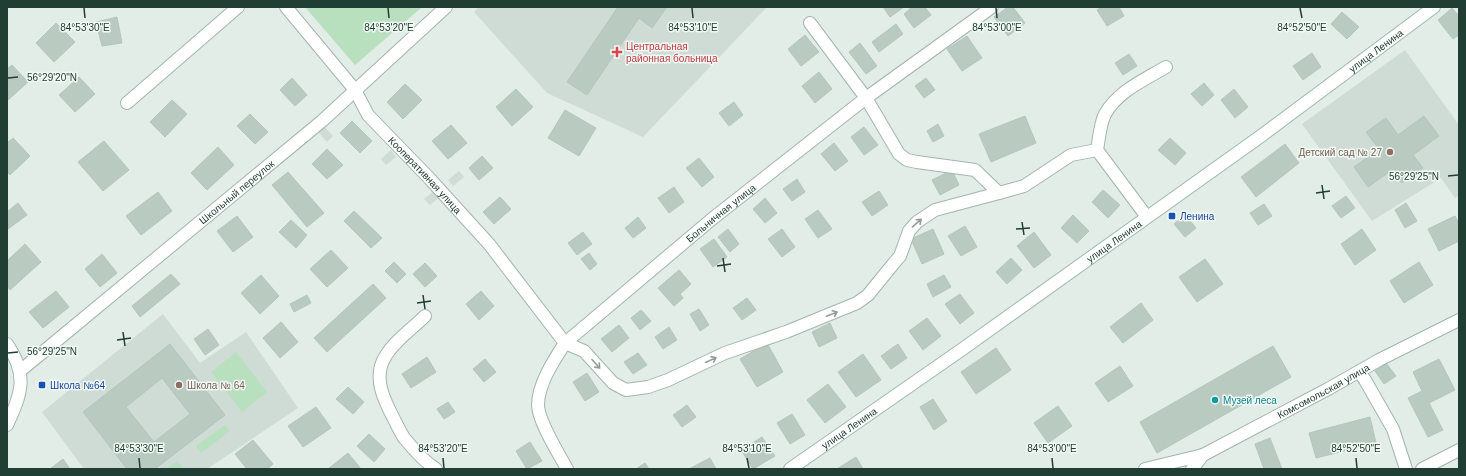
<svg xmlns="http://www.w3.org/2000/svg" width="1466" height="476" font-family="Arial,sans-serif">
  <rect width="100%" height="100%" fill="#e1ede6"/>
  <g fill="#cfdcd5">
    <path d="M479,7H767L643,137L547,93L474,12Z"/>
    <path d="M1405,50L1459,125V195L1455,198L1441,178L1372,221L1302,124Z"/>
    <path d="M324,126L333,136L327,142L318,132Z"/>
    <path d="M391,150L396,157L386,165L381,159Z"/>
    <path d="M459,171L464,177L453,186L448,180Z"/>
    <path d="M435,190L440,197L430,205L424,199Z"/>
    <path d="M163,314L200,363L246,332L298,408L207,469H84L42,412Z"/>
  </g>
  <g fill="#b8dfbe">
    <path d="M305,7H422L355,65Z"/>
    <path d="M236,352L267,392L242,412L211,372Z"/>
    <path d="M225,425L230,431L201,453L196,446Z"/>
    <path d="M177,461L182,467L180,469H166Z"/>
  </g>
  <g fill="#b9cac1" stroke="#b3c7bc" fill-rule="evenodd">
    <path d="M618,7H667L652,28L639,18L587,95L567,82Z"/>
    <path d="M883,7H904L890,17Z"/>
    <path d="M912,7H925L931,15L914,28L904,14Z"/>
    <path d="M1008,7H1013L1025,23L1008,36L994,17Z"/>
    <path d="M1102,7H1119L1124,16L1107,26L1097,10Z"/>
    <path d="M1452,8L1459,16V35L1453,39L1438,20Z"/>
    <path d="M1342,12L1359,27L1347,39L1331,24Z"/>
    <path d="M117,17L122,43L102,46L96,22Z"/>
    <path d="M56,23L75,42L54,62L36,43Z"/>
    <path d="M896,24L903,34L879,52L872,42Z"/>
    <path d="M805,35L819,52L801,66L788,49Z"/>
    <path d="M967,36L982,58L962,71L947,49Z"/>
    <path d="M860,43L877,66L866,74L849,52Z"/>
    <path d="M1312,53L1321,67L1303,80L1293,66Z"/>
    <path d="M1129,54L1137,66L1123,75L1115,63Z"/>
    <path d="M12,65L28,82L8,100L7,99V69Z"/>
    <path d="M819,72L832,89L815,103L802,86Z"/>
    <path d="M79,77L95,94L75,112L59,95Z"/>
    <path d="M292,78L307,95L295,106L280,90Z"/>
    <path d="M926,78L935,90L924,98L915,86Z"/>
    <path d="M1204,83L1214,95L1202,106L1191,94Z"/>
    <path d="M405,84L422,100L403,119L387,102Z"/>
    <path d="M516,89L533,107L512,126L496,107Z"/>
    <path d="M1234,89L1248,107L1235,118L1221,100Z"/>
    <path d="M172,100L187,114L165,137L150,122Z"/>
    <path d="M734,102L743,115L729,126L719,113Z"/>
    <path d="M565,110L596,128L579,156L548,138Z"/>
    <path d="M250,114L268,132L255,144L237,126Z"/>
    <path d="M1025,116L1036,143L991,162L979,134Z"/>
    <path d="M1424,116L1439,136L1413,155L1423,168L1402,183L1392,170L1368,187L1354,167L1379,149L1366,132L1386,118L1398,135Z"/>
    <path d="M352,121L372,141L360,153L340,133Z"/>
    <path d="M938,124L944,136L933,142L927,131Z"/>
    <path d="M451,125L467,143L448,159L432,141Z"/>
    <path d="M864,127L878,145L864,155L851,137Z"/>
    <path d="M13,138L30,156L10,175L7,172V143Z"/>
    <path d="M1170,138L1186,153L1175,165L1158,150Z"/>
    <path d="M104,141L129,170L103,191L78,162Z"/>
    <path d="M834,143L848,161L835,171L821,154Z"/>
    <path d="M1285,144L1299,163L1256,197L1241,177Z"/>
    <path d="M218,147L234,165L207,190L191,173Z"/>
    <path d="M327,149L343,165L327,179L312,164Z"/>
    <path d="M482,156L493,168L479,180L469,168Z"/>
    <path d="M699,158L714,177L702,187L686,168Z"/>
    <path d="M952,170L959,185L940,195L932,180Z"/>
    <path d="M288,172L324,213L307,227L272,185Z"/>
    <path d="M797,179L805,192L792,201L783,189Z"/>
    <path d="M674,187L684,202L669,213L658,198Z"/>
    <path d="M1103,190L1120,205L1108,218L1092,202Z"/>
    <path d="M879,191L888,205L872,216L862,202Z"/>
    <path d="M158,192L172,211L141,235L126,216Z"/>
    <path d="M1346,196L1355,208L1341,218L1332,206Z"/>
    <path d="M500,197L511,209L494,224L483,212Z"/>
    <path d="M765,198L777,213L765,223L753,209Z"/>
    <path d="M18,203L27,215L8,229L7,212Z"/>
    <path d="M1406,203L1417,221L1405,228L1395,210Z"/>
    <path d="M1264,204L1272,216L1258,225L1250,213Z"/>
    <path d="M818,210L832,229L818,238L805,219Z"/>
    <path d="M354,211L382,238L371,248L344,221Z"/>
    <path d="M1073,215L1089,231L1077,243L1061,228Z"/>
    <path d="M1185,215L1196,228L1185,237L1174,224Z"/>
    <path d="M237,216L253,237L233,252L217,231Z"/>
    <path d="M1455,216L1459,224V241L1439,251L1428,229Z"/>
    <path d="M638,217L646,228L633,238L625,228Z"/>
    <path d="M291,220L307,235L296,248L279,232Z"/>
    <path d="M965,226L977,247L961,256L948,236Z"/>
    <path d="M728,229L739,244L730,252L718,237Z"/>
    <path d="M782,229L795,247L782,257L768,239Z"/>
    <path d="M933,229L944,254L922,264L911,239Z"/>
    <path d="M1362,229L1376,250L1355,265L1341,244Z"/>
    <path d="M583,232L592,244L577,255L568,243Z"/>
    <path d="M1034,232L1051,255L1034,268L1017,246Z"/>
    <path d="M714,239L727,257L713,267L700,249Z"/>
    <path d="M25,244L41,262L10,290L7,286V261Z"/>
    <path d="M331,250L348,268L327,287L310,269Z"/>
    <path d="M589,253L597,264L590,270L581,259Z"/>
    <path d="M102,254L117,273L100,287L85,269Z"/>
    <path d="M1011,258L1022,270L1007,284L996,272Z"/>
    <path d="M1205,259L1223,284L1197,302L1179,277Z"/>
    <path d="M394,262L406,274L397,283L385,271Z"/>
    <path d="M1419,262L1433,285L1404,303L1390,281Z"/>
    <path d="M425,263L437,276L425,287L413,274Z"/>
    <path d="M679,270L691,284L680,294L683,298L674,306L658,288Z"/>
    <path d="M171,274L180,284L140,317L132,306Z"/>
    <path d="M261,275L279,296L260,314L241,293Z"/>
    <path d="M944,275L951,287L933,297L927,284Z"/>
    <path d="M373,284L386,298L327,352L314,338Z"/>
    <path d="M56,291L69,307L43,328L29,312Z"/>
    <path d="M481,291L494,306L479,320L466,304Z"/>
    <path d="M960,294L974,313L960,324L945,304Z"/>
    <path d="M307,295L311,303L294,312L290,304Z"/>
    <path d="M747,298L756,310L742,320L733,308Z"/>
    <path d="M1141,303L1153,320L1123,343L1110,327Z"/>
    <path d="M699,309L709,325L700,331L690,314Z"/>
    <path d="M641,310L651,321L640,330L631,318Z"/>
    <path d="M927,318L941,336L923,350L909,331Z"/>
    <path d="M281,322L298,342L280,358L263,338Z"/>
    <path d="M830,323L837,338L819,347L812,332Z"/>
    <path d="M619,325L629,338L612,352L601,339Z"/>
    <path d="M669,327L677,340L663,349L655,337Z"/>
    <path d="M208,329L219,345L205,355L194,339Z"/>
    <path d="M767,343L783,372L757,387L740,359Z"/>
    <path d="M170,344L225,415L155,469H127L83,412ZM162,378L190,414L154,442L126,407Z"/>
    <path d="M898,344L907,358L891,369L881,356Z"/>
    <path d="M1273,346L1291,377L1157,453L1140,422Z"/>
    <path d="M996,348L1011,370L976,394L961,372Z"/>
    <path d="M638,353L647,365L633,374L624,362Z"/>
    <path d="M863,354L881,380L856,397L838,372Z"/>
    <path d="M427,357L436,372L411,388L402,374Z"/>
    <path d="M485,359L496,372L484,382L473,369Z"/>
    <path d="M1439,359L1455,390L1429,403L1443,430L1428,437L1408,398L1422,391L1413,372Z"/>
    <path d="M1386,363L1396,376L1384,384L1375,371Z"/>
    <path d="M1120,366L1133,386L1108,402L1095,383Z"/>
    <path d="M587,373L599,392L585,401L573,382Z"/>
    <path d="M828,384L846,407L825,423L807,400Z"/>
    <path d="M348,387L364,402L353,414L336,399Z"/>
    <path d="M933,399L947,421L934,430L920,407Z"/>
    <path d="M448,402L455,412L444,419L437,409Z"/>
    <path d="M687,405L696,417L682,427L673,415Z"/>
    <path d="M1058,406L1072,426L1048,443L1034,423Z"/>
    <path d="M316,407L331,428L303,447L288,426Z"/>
    <path d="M792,414L805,435L790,444L777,423Z"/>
    <path d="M1370,417L1376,443L1316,458L1309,433Z"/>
    <path d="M369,434L385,449L374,462L357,446Z"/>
    <path d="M762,437L775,456L753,469L741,450Z"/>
    <path d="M1270,438L1282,469H1264L1255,444Z"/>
    <path d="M253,440L273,464L267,469H247L235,454Z"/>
    <path d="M530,442L542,461L527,469L516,451Z"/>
    <path d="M348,453L361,469H328Z"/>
    <path d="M856,457L863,469H837Z"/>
    <path d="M710,458L716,469H689Z"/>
    <path d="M63,459L70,469H50Z"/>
    <path d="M645,463L649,469H636Z"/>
  </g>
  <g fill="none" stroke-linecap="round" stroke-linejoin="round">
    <g stroke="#a3b5ad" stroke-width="14">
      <g id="street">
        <path id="s1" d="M286,7L355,90L368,115L430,179L489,244L565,343L584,351L613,383L626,390L648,387L668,380L725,353L786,332L857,303L868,295L894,263L900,256L909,231L917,222L935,210L999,193"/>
        <path d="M810,23L866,98L899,154L907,160L917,162L975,170L999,193L1024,186L1071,155L1097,150"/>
        <path d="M127,103L238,7"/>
        <path d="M1147,217L1097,150C1099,139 1100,124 1105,114C1118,91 1144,80 1166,67"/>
        <path d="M425,316C412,329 394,341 385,357C372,378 385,402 395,421C398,427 401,434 405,439C414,450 425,462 436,469"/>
        <path id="s2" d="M20,371L322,121L446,7"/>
        <path d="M1359,372L1365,380L1393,429L1406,469"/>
        <path id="s3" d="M567,469C559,454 538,421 538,405C538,384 554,360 565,343L712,219L866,98L992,7"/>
        <path d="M1145,469L1203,455"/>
        <path id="s4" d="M1192,469L1203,455L1328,389L1379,360L1459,320"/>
        <path d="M1422,469L1459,450"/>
      </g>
    </g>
    <g stroke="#9eb9ad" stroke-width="14">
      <g id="secondary">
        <path d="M7,344C28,375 22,393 7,425"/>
        <path id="s5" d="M790,469L964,348L1261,136L1434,7"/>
      </g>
    </g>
    <use href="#street" stroke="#fff" stroke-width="12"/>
    <use href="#secondary" stroke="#fff" stroke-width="12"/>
  </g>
  <defs><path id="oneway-shaft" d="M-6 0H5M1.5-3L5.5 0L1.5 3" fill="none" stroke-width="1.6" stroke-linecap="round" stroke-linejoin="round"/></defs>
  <g stroke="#909e99">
    <use href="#oneway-shaft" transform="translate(917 223) rotate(-41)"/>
    <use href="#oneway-shaft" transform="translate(832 314) rotate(-21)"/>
    <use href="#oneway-shaft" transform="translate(711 360) rotate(-25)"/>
    <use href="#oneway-shaft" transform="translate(596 364) rotate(48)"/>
  </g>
  <path fill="none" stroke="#203e33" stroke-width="1.5" d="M84,8L85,18M388,8L389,18M692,8L693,18M996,8L997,18M1300,8L1302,18M8,78L18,77M1448,176L1458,175M1322,185L1324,199M1316,193L1330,191M1022,222L1024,235M1016,229L1030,228M723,258L725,272M717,266L731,264M423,295L425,309M417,303L431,301M123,332L125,346M117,340L131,338M8,353L18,352M139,458L140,468M443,458L444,468M747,458L749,468M1052,458L1053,468M1356,458L1357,468"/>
  <path fill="#e0444e" stroke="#f2f9f4" stroke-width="1.5" d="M615 46h4v4h4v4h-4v4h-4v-4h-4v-4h4z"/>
  <g fill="#8d6e63" stroke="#f2f9f4" stroke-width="1.5">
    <circle cx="1390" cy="152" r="4"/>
    <circle cx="179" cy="385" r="4"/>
  </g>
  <g fill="#1a4fb4" stroke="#f2f9f4" stroke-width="1.5">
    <rect x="1168" y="212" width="8" height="8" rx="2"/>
    <rect x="38" y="381" width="8" height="8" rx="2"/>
  </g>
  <circle fill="#0f9aa8" stroke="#f2f9f4" stroke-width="1.5" cx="1215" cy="400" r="4"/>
  <g text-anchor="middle" stroke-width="3" stroke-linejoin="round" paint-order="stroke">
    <g font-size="10" fill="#be3a42" stroke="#f2f9f4" text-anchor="start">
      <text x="626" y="50">Центральная<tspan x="626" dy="12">районная больница</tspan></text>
    </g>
    <g font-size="10" fill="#203e33" stroke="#f2f9f4">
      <text dy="4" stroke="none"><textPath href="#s5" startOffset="720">улица Ленина</textPath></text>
      <text dy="4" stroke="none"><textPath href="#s1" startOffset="219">Кооперативная улица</textPath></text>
      <text dy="4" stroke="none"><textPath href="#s2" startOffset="281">Школьный переулок</textPath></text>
      <text dy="4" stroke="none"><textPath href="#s3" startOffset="342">Больничная улица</textPath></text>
      <text dy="4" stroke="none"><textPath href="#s5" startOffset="396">улица Ленина</textPath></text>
      <text dy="4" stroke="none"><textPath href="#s4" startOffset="154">Комсомольская улица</textPath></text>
      <text dy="4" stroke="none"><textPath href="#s5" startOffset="72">улица Ленина</textPath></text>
    </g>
    <g font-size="10" fill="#785e54" stroke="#f2f9f4" text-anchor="end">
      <text x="1382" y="156">Детский сад № 27</text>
      <text x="187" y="389" text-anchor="start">Школа № 64</text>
    </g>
    <g font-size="10" fill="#164399" stroke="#f2f9f4" text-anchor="start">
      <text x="1180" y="220">Ленина</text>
      <text x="50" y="389">Школа №64</text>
    </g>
    <g font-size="10" fill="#0d838f" stroke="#f2f9f4" text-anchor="start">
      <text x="1223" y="404">Музей леса</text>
    </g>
  </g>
  <g font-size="10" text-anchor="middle" fill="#203e33" stroke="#f2f9f4" stroke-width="3" stroke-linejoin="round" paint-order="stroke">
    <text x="85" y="31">84°53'30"E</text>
    <text x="389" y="31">84°53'20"E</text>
    <text x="693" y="31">84°53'10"E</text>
    <text x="997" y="31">84°53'00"E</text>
    <text x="1302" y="31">84°52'50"E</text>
    <text x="52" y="81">56°29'20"N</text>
    <text x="1414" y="180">56°29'25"N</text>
    <text x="52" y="355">56°29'25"N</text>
    <text x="139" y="452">84°53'30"E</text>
    <text x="443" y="452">84°53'20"E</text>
    <text x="747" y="452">84°53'10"E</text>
    <text x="1052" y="452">84°53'00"E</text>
    <text x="1356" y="452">84°52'50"E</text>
  </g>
  <rect width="1466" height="476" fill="none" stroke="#203e33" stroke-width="16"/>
</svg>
